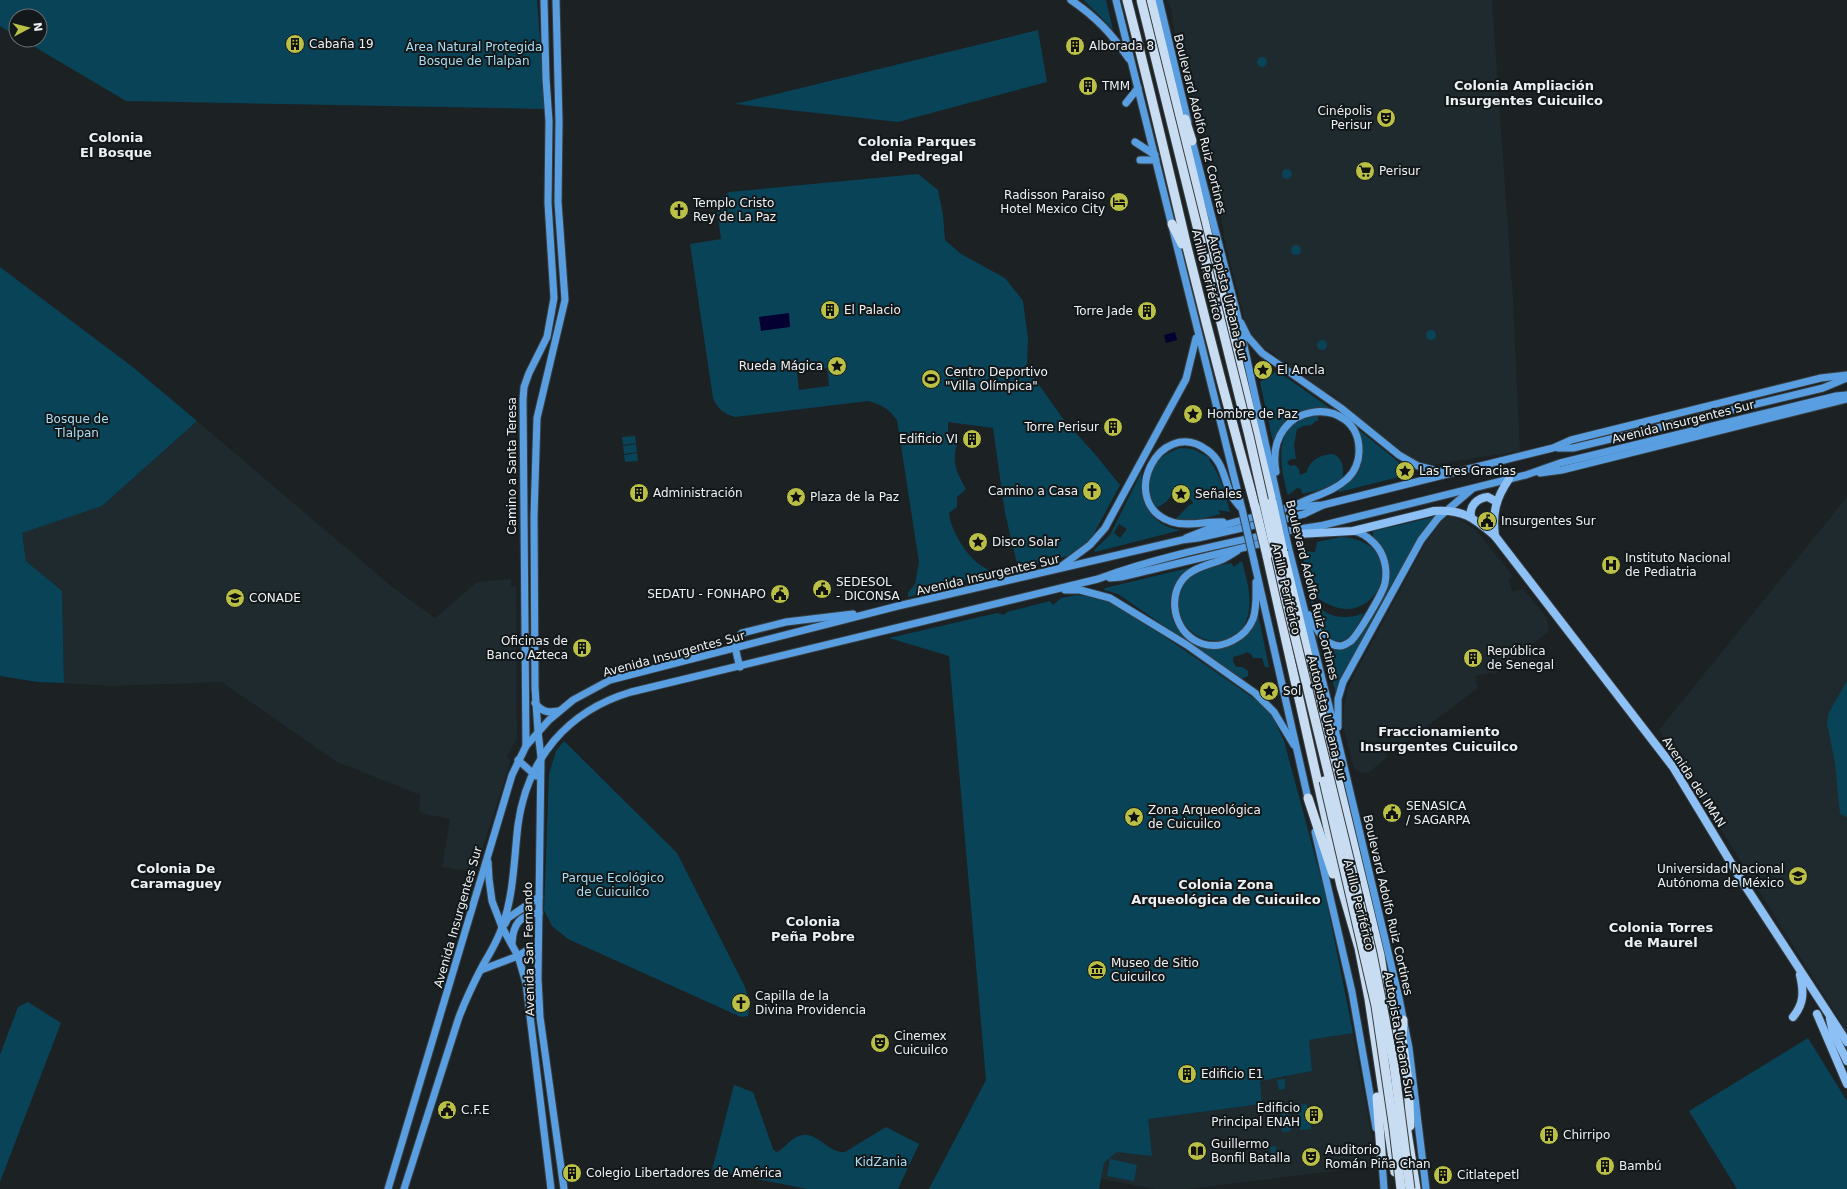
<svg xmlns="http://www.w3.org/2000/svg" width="1847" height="1189" font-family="'DejaVu Sans',sans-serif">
  <rect width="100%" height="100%" fill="#1c2123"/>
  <g fill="#1f2a2f">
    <path d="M1167,0H1492L1513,300L1520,451L1431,465L1410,459L1352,412L1334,395L1323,391L1302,374L1293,372L1286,365L1280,364L1274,353L1262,348L1246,325L1224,238L1221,212L1208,156L1177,44L1170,5Z"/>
    <path d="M197,421L391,586L435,618L477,582L511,579V587H516L517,738L507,757L511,760L475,872L442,867L450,819L425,814L419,811L420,795L337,762L222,682L111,686L64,683L62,591L26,561L22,533L102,506Z"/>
    <path d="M1847,497V1032L1659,730Z"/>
    <path d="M1451,516L1460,519L1476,530L1513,576L1509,579L1512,591L1523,589L1547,618L1549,628L1548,632L1494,675L1491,673L1475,676L1478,688L1398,748L1386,751L1387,757L1368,773L1359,772L1354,768L1343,726L1344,707L1348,687L1427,540L1441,522L1446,518Z"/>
    <path d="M1353,1033L1377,1166L1187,1189H1156L1101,1179L1104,1163L1117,1152L1148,1119L1262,1104L1259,1081L1312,1071L1308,1040Z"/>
  </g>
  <g fill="#094357" fill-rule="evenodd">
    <path d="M0,0H537L545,109L126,101L23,40H40V16H16V36L0,26Z"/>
    <path d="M1083,0H1106L1113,30L1100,16Z"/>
    <path d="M1038,30L1047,82L898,122L735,104Z"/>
    <circle cx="1262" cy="62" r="5"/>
    <circle cx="1287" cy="174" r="5"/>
    <path d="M918,174L938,190L943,215L945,240L961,254L1005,278L1023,301L1028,338L1027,368L1064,420L1094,453L1120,485L1090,541L1068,556L963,581L962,583L908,597V593L915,584L919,562L897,420C889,409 881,404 868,401L735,417C724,414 717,408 713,398L690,244L721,239L716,204L729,192ZM827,368L829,386L799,390L797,372ZM948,422L993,428L1005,513L1018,568C1012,569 1003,573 997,572C974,570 951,534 949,513L957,507V497L966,489C955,470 951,460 959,438L948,433Z"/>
    <circle cx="1296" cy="250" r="5"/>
    <path d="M0,267L134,368L197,421L102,506L22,533L26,561L62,591L64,683L37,682L0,676Z"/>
    <circle cx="1431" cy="335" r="5"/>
    <circle cx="1322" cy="345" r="5"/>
    <path d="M1277,371L1337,413C1308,403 1284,413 1273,442L1260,382Z"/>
    <path d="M1318,416V421H1316L1311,425L1303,426L1297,429L1294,445L1296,459H1291L1287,462L1290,466L1295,465L1299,469L1300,475L1307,472C1309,460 1322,454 1333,454C1343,458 1345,470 1342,480L1328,488L1302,494L1301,489L1297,488L1288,495C1279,463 1272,418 1318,416Z"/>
    <path d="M1348,421L1402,465L1403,476L1339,492L1338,490C1355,480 1368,460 1360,440C1357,433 1352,427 1348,421Z"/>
    <path d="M635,436L636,443L623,445L622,437Z"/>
    <path d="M636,444L637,452L624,454L623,446Z"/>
    <path d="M1180,448L1193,449L1210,458L1209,460C1221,475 1225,494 1230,512L1218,510L1221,514L1201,519L1174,521L1188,506L1193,503L1182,487L1176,490L1166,502L1157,508C1143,492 1149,466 1165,455C1169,452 1175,450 1180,448Z"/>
    <path d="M637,453L638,461L625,462L624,455Z"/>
    <path d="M1142,471C1138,500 1149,526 1181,530L1095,552L1094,550L1110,535ZM1119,524L1127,529L1120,538L1114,533Z"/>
    <path d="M1434,517L1422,532L1347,666L1340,678L1336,694L1322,641L1332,647C1340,644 1351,642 1358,637C1363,633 1368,622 1371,616C1388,590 1401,562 1373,538V531Z"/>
    <path d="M1341,537C1413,542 1380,628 1330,605C1323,602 1315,597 1312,590C1306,578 1304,563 1302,551L1315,552L1317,542Z"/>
    <path d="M1242,561C1246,578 1253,598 1248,615C1237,660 1171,642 1179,595C1181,587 1187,577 1194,573C1206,567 1220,565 1232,563L1233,567Z"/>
    <path d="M1197,566C1187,573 1175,580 1172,592C1159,634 1212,667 1244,638C1251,631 1254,623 1258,614L1269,667H1265L1262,658H1253L1251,654L1246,652L1244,654L1233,657V661L1236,667H1242L1248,671V676L1241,679L1118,594L1104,590L1105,588Z"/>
    <path d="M1077,595L1090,596L1104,599L1118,606L1174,643L1259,702L1272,715L1284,741L1325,893L1353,1033L1309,1040L1312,1071L1260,1081L1262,1104L1148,1119L1152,1156L1117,1152L1104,1163L1099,1189H929L986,1080L949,656L889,638L997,613L1004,615L1007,612L1050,601L1053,605L1061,598Z"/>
    <path d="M1309,595C1321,616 1342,622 1364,613C1359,622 1354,634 1346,639C1323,653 1313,608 1309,595Z"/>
    <path d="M1847,681V817L1840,814L1835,763L1827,723L1829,712Z"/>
    <path d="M564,741L677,853L745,987L750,1004L748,1016L741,1017L568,939L552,926L544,910L549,774L556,751Z"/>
    <path d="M28,1002L61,1023L0,1182V1055L18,1007Z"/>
    <path d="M1808,1038L1847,1101V1189H1737L1689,1111Z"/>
    <path d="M1285,1079V1089L1279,1090L1277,1080Z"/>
    <path d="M734,1085L753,1092L773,1149L776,1152L779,1151C785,1147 792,1138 799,1136C816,1129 828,1154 845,1152L886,1127L919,1144L898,1189H807L712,1170Z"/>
    <path d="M1307,1104L1311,1129L1300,1130L1297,1105Z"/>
    <path d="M1288,1110L1291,1131L1282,1132L1280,1111Z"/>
    <path d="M1276,1146L1277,1159L1272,1160L1270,1147Z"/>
    <path d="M1110,1159L1137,1165L1134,1181L1107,1176Z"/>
  </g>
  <g fill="#040031">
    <path d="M789,313L790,327L761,331L759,317Z"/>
    <path d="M1175,332L1177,340L1166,343L1164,335Z"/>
  </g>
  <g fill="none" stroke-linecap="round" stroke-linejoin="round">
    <g stroke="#393e40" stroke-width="9">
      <g id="secondary">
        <path d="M556,0L559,121L558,202L565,300L537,418L534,516L535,688L538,732L541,757L538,979L540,1017L564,1189"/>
        <path d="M1071,0C1096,17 1112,34 1129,59"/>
        <path d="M1116,0L1242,509"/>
        <path d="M1159,0L1188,122"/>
        <path d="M1126,103L1138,88"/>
        <path d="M1191,137L1237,314L1278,501"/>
        <path d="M1135,142L1155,155"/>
        <path d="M1140,160H1156"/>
        <path d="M1241,323L1248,337L1262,353L1341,408L1399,455L1418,466L1447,473"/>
        <path d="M1558,448H1573L1823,388L1847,378"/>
        <path d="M1276,472C1263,398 1361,393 1359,452C1359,461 1355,472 1347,479C1333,492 1313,496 1296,505"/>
        <path d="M1540,473L1562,470L1847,399"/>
        <path d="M1277,521L1304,514L1323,505"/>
        <path d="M1223,522C1206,521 1188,527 1172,522C1116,504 1159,415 1207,450C1223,461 1224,479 1231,495C1233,499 1237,503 1240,507"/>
        <path d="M1316,527L1526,475L1560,463L1836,396L1847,395"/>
        <path d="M1279,532L1319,526"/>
        <path d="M1186,538L1206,530L1291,507L1323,505L1553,448L1571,440L1821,378L1847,375"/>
        <path d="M1288,546L1337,737L1399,998L1409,1048L1426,1189"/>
        <path d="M1237,551C1232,554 1226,558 1221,560C1208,565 1192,568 1183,579C1166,600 1176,636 1203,644C1223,650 1246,637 1253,619C1257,608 1256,594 1256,582"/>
        <path d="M1254,561L1309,803"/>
        <path d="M1059,568L1090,545L1105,528L1186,379L1196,338"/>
        <path d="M1110,578L1121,577L1267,542"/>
        <path d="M1065,590H1080L1110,598L1187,645L1255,693L1274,712L1294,745"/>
        <path d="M1309,615C1315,627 1324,646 1340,646C1344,646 1348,643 1351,641C1359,633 1383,593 1385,583C1388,569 1384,553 1374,543C1368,537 1362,532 1353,531"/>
        <path d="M740,667C737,655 731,642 742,633L786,622L853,614"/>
        <path d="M535,703C542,712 548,713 559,711"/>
        <path d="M1338,727V699L1343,682L1421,540L1438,518L1472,489"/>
        <path d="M526,746L523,400L524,387L529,373L547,337L554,298L548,203L549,121L546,79L544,0"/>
        <path d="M518,760L536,776"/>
        <path d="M1315,832L1352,992L1376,1128"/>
        <path d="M488,862L489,879L492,901L502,927L518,956L526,983L551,1189"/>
        <path d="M505,924L508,918L539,897"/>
        <path d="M512,943C513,924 520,915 539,913"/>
        <path d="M481,970L518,956L537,944"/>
        <path d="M1382,1162L1384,1189"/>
        <path d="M388,1189L512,775L526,746L549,720L573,700L610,680L898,606L1182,540L1198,538L1264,523"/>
        <path d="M404,1189L459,1017C466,999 474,982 483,965C490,953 498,940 502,927C514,895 514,858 518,825C527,759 567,711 631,692L1098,579C1152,559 1209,547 1265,535"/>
      </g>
    </g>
    <g stroke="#393e40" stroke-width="10">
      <g id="primary">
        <path d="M1471,517C1469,506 1477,498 1488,497L1497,502"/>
        <path d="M1297,534L1353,531L1434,511C1463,509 1474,518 1495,536L1673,767L1742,881L1847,1042"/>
        <path d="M1495,536C1492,513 1496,498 1509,479"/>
        <path d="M1817,1014L1847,1084"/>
        <path d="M1793,1017C1804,1004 1804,992 1800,975"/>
        <path d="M1830,1019L1833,1033L1847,1061"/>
      </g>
    </g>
    <g stroke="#393e40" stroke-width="11">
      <g id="highway">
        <path d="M1127,0C1148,81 1167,162 1186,243C1208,331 1231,419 1255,506"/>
        <path d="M1151,0L1272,502"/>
        <path d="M1185,119L1192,141"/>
        <path d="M1172,224L1182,244"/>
        <path d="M1231,299L1233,320"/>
        <path d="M1283,552L1380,955L1393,1041"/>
        <path d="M1267,556L1341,886L1359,948L1369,999L1395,1172"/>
        <path d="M1308,798L1333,874"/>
        <path d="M1403,1020L1402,1038L1408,1081L1410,1126"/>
        <path d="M1377,1097L1382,1165"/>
        <path d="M1405,1119L1416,1189"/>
      </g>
    </g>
    <use href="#secondary" stroke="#589ee1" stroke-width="7"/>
    <use href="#primary" stroke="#8dc0f4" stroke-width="8"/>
    <use href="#highway" stroke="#c8ddf2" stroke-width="9"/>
    <g stroke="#393e40" stroke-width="9" stroke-linecap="butt">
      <g id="secondary-bridge">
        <path d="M1278,501L1288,546"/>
        <path d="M1242,509L1254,561"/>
      </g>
    </g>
    <g stroke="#393e40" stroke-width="11" stroke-linecap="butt">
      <g id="highway-bridge">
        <path d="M1141,0L1249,436L1286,600L1372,953L1394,1065L1410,1189"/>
        <path d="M1272,502L1283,552"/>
        <path d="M1255,506L1267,556"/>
        <path d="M1324,781L1376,1006L1394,1129L1401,1189"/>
      </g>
    </g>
    <use href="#secondary-bridge" stroke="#589ee1" stroke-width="7"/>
    <use href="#highway-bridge" stroke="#c8ddf2" stroke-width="9"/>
  </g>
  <defs>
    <g id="building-disc" transform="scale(1)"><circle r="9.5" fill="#bac045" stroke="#13181a"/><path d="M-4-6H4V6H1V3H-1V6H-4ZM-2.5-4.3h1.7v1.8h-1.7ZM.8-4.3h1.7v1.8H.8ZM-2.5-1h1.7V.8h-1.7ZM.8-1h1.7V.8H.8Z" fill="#111"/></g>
    <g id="theatre-disc" transform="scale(1)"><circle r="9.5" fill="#bac045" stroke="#13181a"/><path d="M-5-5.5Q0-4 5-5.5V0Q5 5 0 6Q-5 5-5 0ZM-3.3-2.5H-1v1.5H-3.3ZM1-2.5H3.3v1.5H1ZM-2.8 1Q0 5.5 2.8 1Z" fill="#111"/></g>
    <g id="supermarket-disc" transform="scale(1)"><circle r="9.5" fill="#bac045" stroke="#13181a"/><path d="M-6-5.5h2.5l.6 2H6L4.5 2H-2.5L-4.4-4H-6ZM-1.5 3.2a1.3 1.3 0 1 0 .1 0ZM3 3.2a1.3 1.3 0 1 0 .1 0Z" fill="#111"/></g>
    <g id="hotel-disc" transform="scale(1)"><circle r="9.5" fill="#bac045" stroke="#13181a"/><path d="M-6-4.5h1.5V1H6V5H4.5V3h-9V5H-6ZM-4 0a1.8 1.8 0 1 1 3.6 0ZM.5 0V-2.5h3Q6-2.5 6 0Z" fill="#111"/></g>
    <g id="church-disc" transform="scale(1)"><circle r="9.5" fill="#bac045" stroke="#13181a"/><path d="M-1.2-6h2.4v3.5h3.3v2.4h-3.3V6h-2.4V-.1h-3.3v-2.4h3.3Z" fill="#111"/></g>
    <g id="sight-disc" transform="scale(1)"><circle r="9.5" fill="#bac045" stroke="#13181a"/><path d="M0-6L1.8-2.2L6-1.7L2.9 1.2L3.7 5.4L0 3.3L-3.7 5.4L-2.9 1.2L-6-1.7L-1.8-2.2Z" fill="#111"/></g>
    <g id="stadium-disc" transform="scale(1)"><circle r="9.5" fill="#bac045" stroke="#13181a"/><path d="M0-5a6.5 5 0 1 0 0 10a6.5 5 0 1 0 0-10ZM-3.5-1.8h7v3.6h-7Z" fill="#111"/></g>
    <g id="civic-disc" transform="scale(1)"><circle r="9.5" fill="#bac045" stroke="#13181a"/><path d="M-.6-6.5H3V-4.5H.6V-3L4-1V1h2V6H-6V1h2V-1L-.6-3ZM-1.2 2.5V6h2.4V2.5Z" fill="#111"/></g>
    <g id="hospital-disc" transform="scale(1)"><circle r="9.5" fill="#bac045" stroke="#13181a"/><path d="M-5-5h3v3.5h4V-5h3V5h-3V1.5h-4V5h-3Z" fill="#111"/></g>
    <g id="school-disc" transform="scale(1)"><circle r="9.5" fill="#bac045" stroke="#13181a"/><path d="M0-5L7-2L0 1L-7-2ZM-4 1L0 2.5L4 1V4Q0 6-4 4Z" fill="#111"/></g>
    <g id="university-disc" transform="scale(1)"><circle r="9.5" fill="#bac045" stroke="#13181a"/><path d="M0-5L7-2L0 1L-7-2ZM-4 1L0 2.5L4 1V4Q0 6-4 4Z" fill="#111"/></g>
    <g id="museum-disc" transform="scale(1)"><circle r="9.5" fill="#bac045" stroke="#13181a"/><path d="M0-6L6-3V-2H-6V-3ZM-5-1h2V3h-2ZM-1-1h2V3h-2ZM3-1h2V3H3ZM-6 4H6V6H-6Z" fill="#111"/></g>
    <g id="library-disc" transform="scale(1)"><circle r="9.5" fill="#bac045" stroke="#13181a"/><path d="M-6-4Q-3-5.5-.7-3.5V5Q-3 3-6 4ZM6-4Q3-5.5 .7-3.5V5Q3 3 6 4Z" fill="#111"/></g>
  </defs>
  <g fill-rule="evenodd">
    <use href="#building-disc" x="295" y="44"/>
    <use href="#building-disc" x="1075" y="46"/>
    <use href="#building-disc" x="1088" y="86"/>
    <use href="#theatre-disc" x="1386" y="118"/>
    <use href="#supermarket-disc" x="1365" y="171"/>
    <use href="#hotel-disc" x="1119" y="202"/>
    <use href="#church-disc" x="679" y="210"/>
    <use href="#building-disc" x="830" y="310"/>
    <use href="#building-disc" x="1147" y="311"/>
    <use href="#sight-disc" x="837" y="366"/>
    <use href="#sight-disc" x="1263" y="370"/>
    <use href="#stadium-disc" x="931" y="379"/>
    <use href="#sight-disc" x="1193" y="414"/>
    <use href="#building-disc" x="1113" y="427"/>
    <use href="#building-disc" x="972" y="439"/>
    <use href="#sight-disc" x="1405" y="471"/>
    <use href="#church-disc" x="1092" y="491"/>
    <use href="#building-disc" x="639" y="493"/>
    <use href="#sight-disc" x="1181" y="494"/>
    <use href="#sight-disc" x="796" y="497"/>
    <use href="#civic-disc" x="1487" y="521"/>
    <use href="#sight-disc" x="978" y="542"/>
    <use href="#hospital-disc" x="1611" y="565"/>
    <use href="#civic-disc" x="822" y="589"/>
    <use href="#civic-disc" x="780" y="594"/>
    <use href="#school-disc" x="235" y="598"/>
    <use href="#building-disc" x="582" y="648"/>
    <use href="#building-disc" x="1473" y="658"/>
    <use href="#sight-disc" x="1269" y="691"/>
    <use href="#civic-disc" x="1392" y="813"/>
    <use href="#sight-disc" x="1134" y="817"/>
    <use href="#university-disc" x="1798" y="876"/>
    <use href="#museum-disc" x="1097" y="970"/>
    <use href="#church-disc" x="741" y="1003"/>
    <use href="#theatre-disc" x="880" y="1043"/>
    <use href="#building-disc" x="1187" y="1074"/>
    <use href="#civic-disc" x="447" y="1110"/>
    <use href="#building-disc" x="1314" y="1115"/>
    <use href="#building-disc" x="1549" y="1135"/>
    <use href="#library-disc" x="1197" y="1151"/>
    <use href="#theatre-disc" x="1311" y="1157"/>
    <use href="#building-disc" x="1605" y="1166"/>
    <use href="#building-disc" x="572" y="1173"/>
    <use href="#building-disc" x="1443" y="1175"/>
  </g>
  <g text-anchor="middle" stroke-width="4" stroke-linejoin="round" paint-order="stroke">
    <g font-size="12" fill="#eef1f3" stroke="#13181a" text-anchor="start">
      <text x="309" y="48">Cabaña 19</text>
      <text x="1089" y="50">Alborada 8</text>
      <text x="1102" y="90">TMM</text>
      <text x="1372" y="115" text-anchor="end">Cinépolis<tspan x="1372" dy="14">Perisur</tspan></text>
      <text x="1379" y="175">Perisur</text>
      <text x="1105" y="199" text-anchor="end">Radisson Paraiso<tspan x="1105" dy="14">Hotel Mexico City</tspan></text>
      <text x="693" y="207">Templo Cristo<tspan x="693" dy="14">Rey de La Paz</tspan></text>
      <text x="844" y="314">El Palacio</text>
      <text x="1133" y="315" text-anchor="end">Torre Jade</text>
      <text x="823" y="370" text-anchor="end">Rueda Mágica</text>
      <text x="1277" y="374">El Ancla</text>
      <text x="945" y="376">Centro Deportivo<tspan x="945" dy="14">"Villa Olímpica"</tspan></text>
      <text x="1207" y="418">Hombre de Paz</text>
      <text x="1099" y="431" text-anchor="end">Torre Perisur</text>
      <text x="958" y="443" text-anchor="end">Edificio VI</text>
      <text x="1419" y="475">Las Tres Gracias</text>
      <text x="1078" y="495" text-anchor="end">Camino a Casa</text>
      <text x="653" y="497">Administración</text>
      <text x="1195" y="498">Señales</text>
      <text x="810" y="501">Plaza de la Paz</text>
      <text x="1501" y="525">Insurgentes Sur</text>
      <text x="992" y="546">Disco Solar</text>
      <text x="1625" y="562">Instituto Nacional<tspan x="1625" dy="14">de Pediatria</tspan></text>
      <text x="836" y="586">SEDESOL<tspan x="836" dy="14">- DICONSA</tspan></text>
      <text x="766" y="598" text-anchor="end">SEDATU - FONHAPO</text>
      <text x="249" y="602">CONADE</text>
      <text x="568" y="645" text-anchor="end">Oficinas de<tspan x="568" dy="14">Banco Azteca</tspan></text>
      <text x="1487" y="655">República<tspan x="1487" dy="14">de Senegal</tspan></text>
      <text x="1283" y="695">Sol</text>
      <text x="1406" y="810">SENASICA<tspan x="1406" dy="14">/ SAGARPA</tspan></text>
      <text x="1148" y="814">Zona Arqueológica<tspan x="1148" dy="14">de Cuicuilco</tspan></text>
      <text x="1784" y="873" text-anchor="end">Universidad Nacional<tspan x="1784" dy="14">Autónoma de México</tspan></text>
      <text x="1111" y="967">Museo de Sitio<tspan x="1111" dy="14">Cuicuilco</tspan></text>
      <text x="755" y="1000">Capilla de la<tspan x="755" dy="14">Divina Providencia</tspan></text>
      <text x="894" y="1040">Cinemex<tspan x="894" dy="14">Cuicuilco</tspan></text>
      <text x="1201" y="1078">Edificio E1</text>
      <text x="1300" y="1112" text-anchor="end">Edificio<tspan x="1300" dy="14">Principal ENAH</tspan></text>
      <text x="461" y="1114">C.F.E</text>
      <text x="1563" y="1139">Chirripo</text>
      <text x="1211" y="1148">Guillermo<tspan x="1211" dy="14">Bonfil Batalla</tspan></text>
      <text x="1325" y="1154">Auditorio<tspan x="1325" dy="14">Román Piña Chan</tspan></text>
      <text x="1619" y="1170">Bambú</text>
      <text x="586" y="1177">Colegio Libertadores de América</text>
      <text x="1457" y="1179">Citlatepetl</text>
    </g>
    <g font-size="12" fill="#abddf3" stroke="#13181a">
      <text x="474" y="51">Área Natural Protegida<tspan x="474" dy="14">Bosque de Tlalpan</tspan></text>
      <text x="77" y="423">Bosque de<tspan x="77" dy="14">Tlalpan</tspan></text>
      <text x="613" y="882">Parque Ecológico<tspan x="613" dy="14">de Cuicuilco</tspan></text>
      <text x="881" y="1166">KidZania</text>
    </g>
    <g font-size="12" fill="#eef1f3" stroke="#13181a">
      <text transform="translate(1200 124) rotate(76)" y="4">Boulevard Adolfo Ruiz Cortines</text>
      <text transform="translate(1207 275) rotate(76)" y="4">Anillo Periférico</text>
      <text transform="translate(1228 298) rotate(76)" y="4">Autopista Urbana Sur</text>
      <text transform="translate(1683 422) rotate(-14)" y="4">Avenida Insurgentes Sur</text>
      <text transform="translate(512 466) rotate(-90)" y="4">Camino a Santa Teresa</text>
      <text transform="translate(988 575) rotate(-13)" y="4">Avenida Insurgentes Sur</text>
      <text transform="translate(1286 589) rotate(77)" y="4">Anillo Periférico</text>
      <text transform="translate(1312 590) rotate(76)" y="4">Boulevard Adolfo Ruiz Cortines</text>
      <text transform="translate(674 654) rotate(-15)" y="4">Avenida Insurgentes Sur</text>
      <text transform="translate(1327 718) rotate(76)" y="4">Autopista Urbana Sur</text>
      <text transform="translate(1694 782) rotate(57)" y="4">Avenida del IMAN</text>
      <text transform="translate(1359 905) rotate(76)" y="4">Anillo Periférico</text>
      <text transform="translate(1388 905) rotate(77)" y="4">Boulevard Adolfo Ruiz Cortines</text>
      <text transform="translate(458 917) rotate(-74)" y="4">Avenida Insurgentes Sur</text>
      <text transform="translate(529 949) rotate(-91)" y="4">Avenida San Fernando</text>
      <text transform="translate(1399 1035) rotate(80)" y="4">Autopista Urbana Sur</text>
    </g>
    <g font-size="13" font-weight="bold" fill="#eef1f3" stroke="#13181a">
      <text x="1524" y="90">Colonia Ampliación<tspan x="1524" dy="15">Insurgentes Cuicuilco</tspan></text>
      <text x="116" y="142">Colonia<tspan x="116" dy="15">El Bosque</tspan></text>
      <text x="917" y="146">Colonia Parques<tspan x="917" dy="15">del Pedregal</tspan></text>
      <text x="1439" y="736">Fraccionamiento<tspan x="1439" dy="15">Insurgentes Cuicuilco</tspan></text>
      <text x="176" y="873">Colonia De<tspan x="176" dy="15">Caramaguey</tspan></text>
      <text x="1226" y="889">Colonia Zona<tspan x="1226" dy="15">Arqueológica de Cuicuilco</tspan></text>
      <text x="813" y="926">Colonia<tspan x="813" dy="15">Peña Pobre</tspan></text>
      <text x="1661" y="932">Colonia Torres<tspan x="1661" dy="15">de Maurel</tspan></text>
    </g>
  </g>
  <g transform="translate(28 28) rotate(83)"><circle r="19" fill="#13181a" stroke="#6b6f71"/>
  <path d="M0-3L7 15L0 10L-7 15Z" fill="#bac045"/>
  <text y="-6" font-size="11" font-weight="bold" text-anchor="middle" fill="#eef1f3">N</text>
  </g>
</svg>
